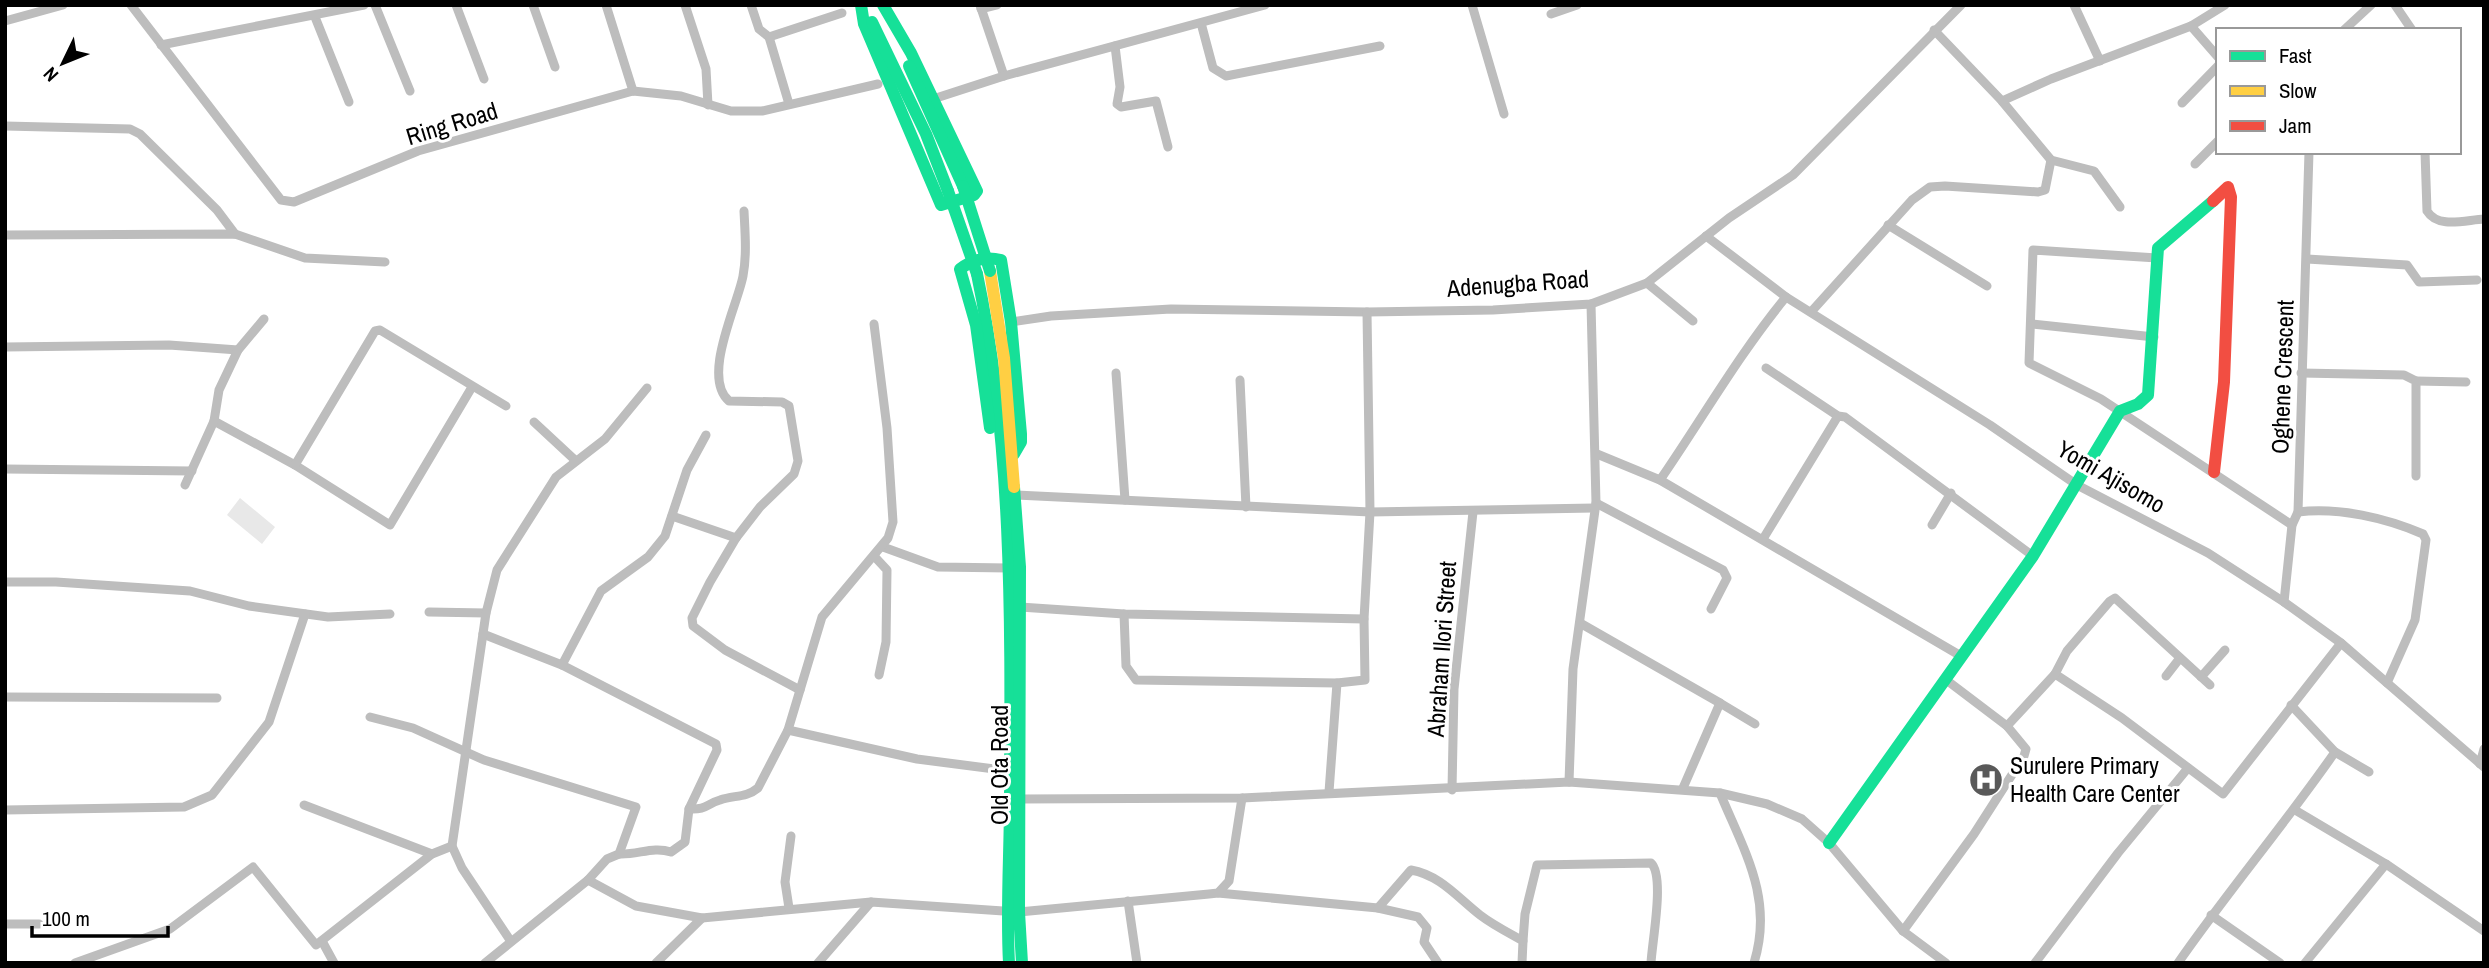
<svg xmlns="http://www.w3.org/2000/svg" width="2489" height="968" font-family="'Archivo Narrow',sans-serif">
  <rect width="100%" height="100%" fill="#fff"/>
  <path fill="#e8e8e8" d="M240,498L275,527L262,544L227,515Z"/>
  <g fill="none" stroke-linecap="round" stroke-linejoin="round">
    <g stroke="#bdbdbd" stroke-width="9">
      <path d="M131,5L281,200L294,202L418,151L633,91L681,96L731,111H762L878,84"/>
      <path d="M375,5L410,91"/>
      <path d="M456,5L484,79"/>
      <path d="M533,5L555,67"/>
      <path d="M606,5L633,91"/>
      <path d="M685,5L706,69L708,105"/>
      <path d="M751,5L759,29L769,37L789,104"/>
      <path d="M980,5L1004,76"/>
      <path d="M1472,5L1504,114"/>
      <path d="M2074,5L2100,61"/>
      <path d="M2395,5L2412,30"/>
      <path d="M981,9L997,5"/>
      <path d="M1551,14L1577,5"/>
      <path d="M315,17L349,102"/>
      <path d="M5,21L63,5"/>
      <path d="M1201,23L1213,68L1226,76L1380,46"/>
      <path d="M2191,26L2218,57"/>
      <path d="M1934,30L2002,101L2051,160L2094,171L2120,207"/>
      <path d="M2344,30L2371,5"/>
      <path d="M769,37L842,13"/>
      <path d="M161,45L364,5"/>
      <path d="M1115,46L1120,87L1117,104L1121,107L1156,101L1168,147"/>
      <path d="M933,99L1004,76L1265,5"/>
      <path d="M2002,101L2051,79L2191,26L2225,5"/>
      <path d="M2182,103L2218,66"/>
      <path d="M5,126L130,129L140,134L217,210L235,234"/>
      <path d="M2425,152L2427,211C2438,229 2465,220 2484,219"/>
      <path d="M2195,164L2218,141"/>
      <path d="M744,211C745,232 747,255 743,276C738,304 701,377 729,401L782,402L789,406L798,461L794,474L760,507L736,538L710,582L692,618L693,626L725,650L800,690"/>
      <path d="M1888,225L1987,286"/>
      <path d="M5,235L235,234L305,258L385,262"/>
      <path d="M1706,236L1786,297L1990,425L2077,485L2208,553L2284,602L2341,643L2484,767"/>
      <path d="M2157,258L2033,250L2029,363L2101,399L2292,525"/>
      <path d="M2307,259L2407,265L2419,282L2477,280"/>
      <path d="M1647,283L1693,321"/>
      <path d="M1811,312L1912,200L1930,187L1945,186L2038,192L2045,190L2051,160"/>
      <path d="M1011,322L1051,316L1171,309L1367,312L1493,310L1591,304L1647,283L1729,218L1793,175L1961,5"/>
      <path d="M2032,324L2154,337"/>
      <path d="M5,347L169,345L238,350"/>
      <path d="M1766,368L1838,416L1845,417L2033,556"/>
      <path d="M1116,373L1125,500"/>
      <path d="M2301,373L2404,375L2416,381V476"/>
      <path d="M1240,380L1246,507"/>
      <path d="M2416,381L2466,382"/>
      <path d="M214,421L295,465L390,525L472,387"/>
      <path d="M534,422L576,461"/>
      <path d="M1597,454L1660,480L1961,656"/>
      <path d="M295,465L375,331L380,330L506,406"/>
      <path d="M5,469L192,471"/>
      <path d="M1660,480C1702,419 1739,354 1786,297"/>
      <path d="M185,485L214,421L219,390L238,350L264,319"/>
      <path d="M1016,495L1370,512L1594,508"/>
      <path d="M1596,503L1723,570L1727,578L1711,609"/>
      <path d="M2298,512C2339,507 2386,518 2423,534L2426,540L2415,620L2387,683"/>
      <path d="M672,516L736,538"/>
      <path d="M1932,525L1951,493"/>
      <path d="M1763,539L1838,416"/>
      <path d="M883,547L938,567L1009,568"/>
      <path d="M874,556L887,570L886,642L879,675"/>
      <path d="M5,582H56L190,591L249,606L328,617L390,614"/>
      <path d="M2284,602L2292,525L2298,512L2309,152"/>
      <path d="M1020,607L1124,614L1364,619"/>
      <path d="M429,612L486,613"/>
      <path d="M1124,614L1126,666L1136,680L1337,683L1365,680L1364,619L1370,512L1367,312"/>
      <path d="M1580,623L1720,703L1683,788"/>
      <path d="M483,634L562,665L716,744L717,750L689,809"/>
      <path d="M562,665L601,591L648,557L665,536L687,470L706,435"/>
      <path d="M2055,674L2122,718L2223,794L2341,643"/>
      <path d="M2166,676L2180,658"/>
      <path d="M2201,677L2225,650"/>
      <path d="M1945,679L2007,726"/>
      <path d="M5,697L217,698"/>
      <path d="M1720,703L1755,724"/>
      <path d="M2291,705L2335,752L2369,772"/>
      <path d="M370,717L413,728L484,760L636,807L619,854L607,859L588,880L485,963"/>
      <path d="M788,730L917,759L1010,771"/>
      <path d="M2480,764L2484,749"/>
      <path d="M1569,782L1573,669L1596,503L1591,304"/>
      <path d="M1452,790L1454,689L1473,512"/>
      <path d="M1329,792L1337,683"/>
      <path d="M1720,793C1744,851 1774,898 1754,963"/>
      <path d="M1021,799L1242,798L1569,782L1720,793L1767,804L1802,819L1829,843L1903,931L1946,963"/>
      <path d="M304,805L432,854"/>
      <path d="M5,810L184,807L212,795L269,722L305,614"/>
      <path d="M2295,810L2386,864L2484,931"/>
      <path d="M619,854C638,855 653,846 671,852L685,842L689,809C707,810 706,804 720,800C734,795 746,798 758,788L788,730L822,617L888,538L893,522L887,428L874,324"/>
      <path d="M588,880L636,906L702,918L871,902L1019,912L1209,894L1218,893L1229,881L1242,798"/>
      <path d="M1218,893L1378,908L1418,917L1427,928L1424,942L1438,963"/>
      <path d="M1128,901L1137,963"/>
      <path d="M789,908L785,882L791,836"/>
      <path d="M1378,908L1411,870C1440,875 1458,898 1480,915C1493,925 1509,933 1523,941L1522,963"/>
      <path d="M2211,915L2280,963"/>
      <path d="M5,924H39"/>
      <path d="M1903,931L1974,834L2024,756L2026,749L2007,726L2055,674L2067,651L2110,601L2115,598L2210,685"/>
      <path d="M510,940L462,868L452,846L486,613L497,570L556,477L605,439L647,388"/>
      <path d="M322,941L334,963"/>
      <path d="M1523,941L1525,914L1537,865L1651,863C1665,876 1652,942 1651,963"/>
      <path d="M75,963L170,929L253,867L316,945L432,854L452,846"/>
      <path d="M656,963L702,918"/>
      <path d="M818,963L871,902"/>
      <path d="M2035,963L2118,853L2188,768"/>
      <path d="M2178,963C2228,891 2285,824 2335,752"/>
      <path d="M2305,963L2386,864"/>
    </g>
    <g stroke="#16e098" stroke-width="12">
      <path d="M861,5L864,24L941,205L974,195L977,191L911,53L883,5"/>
      <path d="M872,22L926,134L948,191"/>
      <path d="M909,66L963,186"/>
      <path d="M977,274C1013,445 1011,624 1010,798C1010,854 1006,908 1009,963"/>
      <path d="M990,428L976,325L960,269C972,260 986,256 1001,260L1011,322L1021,434V442L1014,454"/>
      <path d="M1014,487L1020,567L1019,912L1022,963"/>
      <path d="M1829,843L2033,556L2120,411L2138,404L2148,395L2158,248L2213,201"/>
    </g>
    <path stroke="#ffcf43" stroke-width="12" d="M990,271L1004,358L1014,487"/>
    <path stroke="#f24e42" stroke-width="12" d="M2213,201L2228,187L2231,197L2224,382L2214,472"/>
    <g stroke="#16e098" stroke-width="12">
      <path d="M963,186L990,271"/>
      <path d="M948,191L977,274"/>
    </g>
  </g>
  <defs>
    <g id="hospital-disc" transform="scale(1.75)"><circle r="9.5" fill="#595959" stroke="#fff"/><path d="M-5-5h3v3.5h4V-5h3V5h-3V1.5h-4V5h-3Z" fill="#fff"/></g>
  </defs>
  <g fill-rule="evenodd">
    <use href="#hospital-disc" x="1986" y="780"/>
  </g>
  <g text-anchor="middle" stroke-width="6" stroke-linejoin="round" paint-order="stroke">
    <g font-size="24" fill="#000" stroke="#fff">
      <text transform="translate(452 124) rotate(-17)" y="8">Ring Road</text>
      <text transform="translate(1518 284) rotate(-4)" y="8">Adenugba Road</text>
      <text transform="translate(2283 377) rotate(-88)" y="8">Oghene Crescent</text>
      <text transform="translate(2111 477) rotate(30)" y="8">Yomi Ajisomo</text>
      <text transform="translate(1442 649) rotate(-86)" y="8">Abraham Ilori Street</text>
      <text transform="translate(1000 765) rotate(-90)" y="8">Old Ota Road</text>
    </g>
    <g font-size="24" fill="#000" stroke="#fff" text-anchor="start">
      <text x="2010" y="774">Surulere Primary<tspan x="2010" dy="28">Health Care Center</tspan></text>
    </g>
  </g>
  <rect width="2489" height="968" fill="none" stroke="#000000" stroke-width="14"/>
  <rect x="2216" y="28" width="245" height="126" fill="#ffffff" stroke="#999999" stroke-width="2"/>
  <rect x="2230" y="51" width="35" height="10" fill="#16e098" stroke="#999999" stroke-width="2"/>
  <text x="2279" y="63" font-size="21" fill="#000000">Fast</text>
  <rect x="2230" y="86" width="35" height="10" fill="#ffcf43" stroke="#999999" stroke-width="2"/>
  <text x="2279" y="98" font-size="21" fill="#000000">Slow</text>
  <rect x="2230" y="121" width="35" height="10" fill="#f24e42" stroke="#999999" stroke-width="2"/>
  <text x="2279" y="133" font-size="21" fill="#000000">Jam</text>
  <g transform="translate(63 63) rotate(227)" stroke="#ffffff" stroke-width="5" paint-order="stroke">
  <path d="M0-5L12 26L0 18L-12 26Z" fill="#000000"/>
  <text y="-10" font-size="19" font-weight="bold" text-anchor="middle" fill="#000000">N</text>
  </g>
  <path d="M32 926v10h136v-10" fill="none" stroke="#000000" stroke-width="3.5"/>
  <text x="42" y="926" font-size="21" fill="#000000" stroke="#ffffff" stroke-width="5" paint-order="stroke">100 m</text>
</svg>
